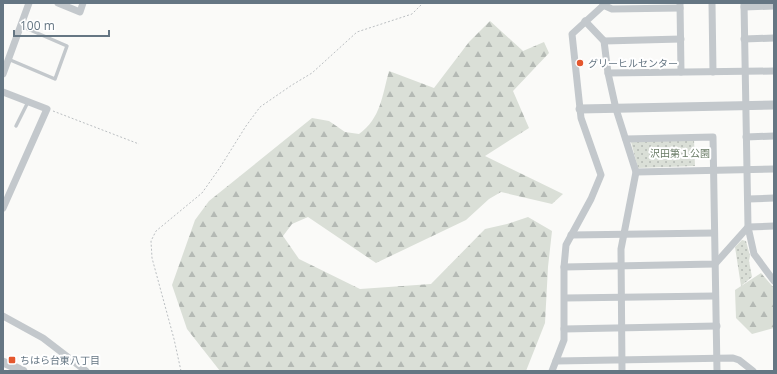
<svg xmlns="http://www.w3.org/2000/svg" width="777" height="374" font-family="'Open Sans','Noto Sans JP',sans-serif">
  <defs>
    <pattern id="green-dots" width="8" height="8" patternUnits="userSpaceOnUse"><rect width="8" height="8" fill="#dadfd7"/><path d="M2 2h.1M6 6h.1" fill="none" stroke="#b4b9b4" stroke-width="1.8" stroke-linecap="round"/></pattern>
    <pattern id="forest-firs" width="22" height="20" patternUnits="userSpaceOnUse"><rect width="22" height="20" fill="#dadfd7"/><path d="M5 1l3.5 6h-7zM16 11l3.5 6h-7z" fill="#b4b9b4"/></pattern>
  </defs>
  <rect width="100%" height="100%" fill="#fafaf8"/>
  <g fill="url(#green-dots)">
    <path d="M694,139L695,166L638,168L631,142Z"/>
    <path d="M742,240L746,241L750,256L749,261L752,277L741,286L735,247Z"/>
  </g>
  <g fill="url(#forest-firs)">
    <path d="M490,21L523,51L544,42L549,53L513,91L529,128L485,156L563,194L552,204L501,192L489,199L466,220L376,263L308,217L292,224L283,236L299,259L360,289L431,284L485,229L507,224L528,217L552,231L548,267L545,323L526,371H220L187,329L172,285L195,220L209,201L312,118L329,121L345,132L359,134C381,118 382,96 389,71L434,88L469,42Z"/>
    <path d="M761,273L774,288V328L752,334L736,318L735,290Z"/>
  </g>
  <g fill="none" stroke-linecap="round" stroke-linejoin="round">
    <g stroke="#bbbfc2" stroke-width="1" stroke-dasharray="2 2" stroke-linecap="butt">
      <path d="M53,111L139,144"/>
      <path d="M181,371L174,339L152,258L151,241L156,231L202,193L219,169L246,126L260,107L292,85L312,73L357,32L412,14L423,3"/>
    </g>
    <g stroke="#c3c8cc" stroke-width="3.5">
      <path d="M8,59L55,79L67,46L21,26"/>
      <path d="M16,126L28,102"/>
    </g>
    <g stroke="#c3c8cc" stroke-width="7">
      <path d="M58,3L80,12L83,3"/>
      <path d="M680,3L681,72"/>
      <path d="M712,3L713,72"/>
      <path d="M744,3L748,227L754,254L774,281"/>
      <path d="M603,5L612,9L680,8"/>
      <path d="M744,7L774,6"/>
      <path d="M585,21L604,41L608,73L616,109L636,172L621,249L622,371"/>
      <path d="M744,39L774,38"/>
      <path d="M604,41L681,39"/>
      <path d="M608,73L774,71"/>
      <path d="M3,74L29,3"/>
      <path d="M3,92L47,109L3,208"/>
      <path d="M746,137L774,136"/>
      <path d="M626,139L713,137L717,371"/>
      <path d="M636,172L774,169"/>
      <path d="M748,199L774,198"/>
      <path d="M571,235L714,233"/>
      <path d="M564,267L715,264L748,227L774,226"/>
      <path d="M565,298L715,296"/>
      <path d="M3,316L43,338L86,371"/>
      <path d="M564,329L717,326"/>
      <path d="M556,361L733,358L739,360L753,371"/>
      <path d="M552,371L564,340V267L566,245L591,199L601,175L581,118L572,34L606,3"/>
    </g>
    <g stroke="#c3c8cc" stroke-width="9">
      <path d="M580,109L774,105"/>
      <path d="M3,362L23,371"/>
    </g>
  </g>
  <g fill="#e4572e" stroke="#fff" stroke-width="1.5">
    <circle cx="580" cy="63" r="4"/>
    <rect x="8" y="356" width="8" height="8" rx="2"/>
  </g>
  <g text-anchor="middle" stroke-width="4" stroke-linejoin="round" paint-order="stroke">
    <g font-size="10" fill="#657683" stroke="#fff" text-anchor="start">
      <text x="588" y="67">グリーヒルセンター</text>
      <text x="20" y="364">ちはら台東八丁目</text>
    </g>
    <g font-size="10" fill="#687a64" stroke="#fff">
      <text x="680" y="157">沢田第１公園</text>
    </g>
  </g>
  <rect width="777" height="374" fill="none" stroke="#657683" stroke-width="8"/>
  <path d="M14 30v6h95v-6" fill="none" stroke="#657683" stroke-width="2"/>
  <text x="20" y="30" font-size="12" fill="#657683" stroke="#ffffff" stroke-width="3" paint-order="stroke">100 m</text>
</svg>
